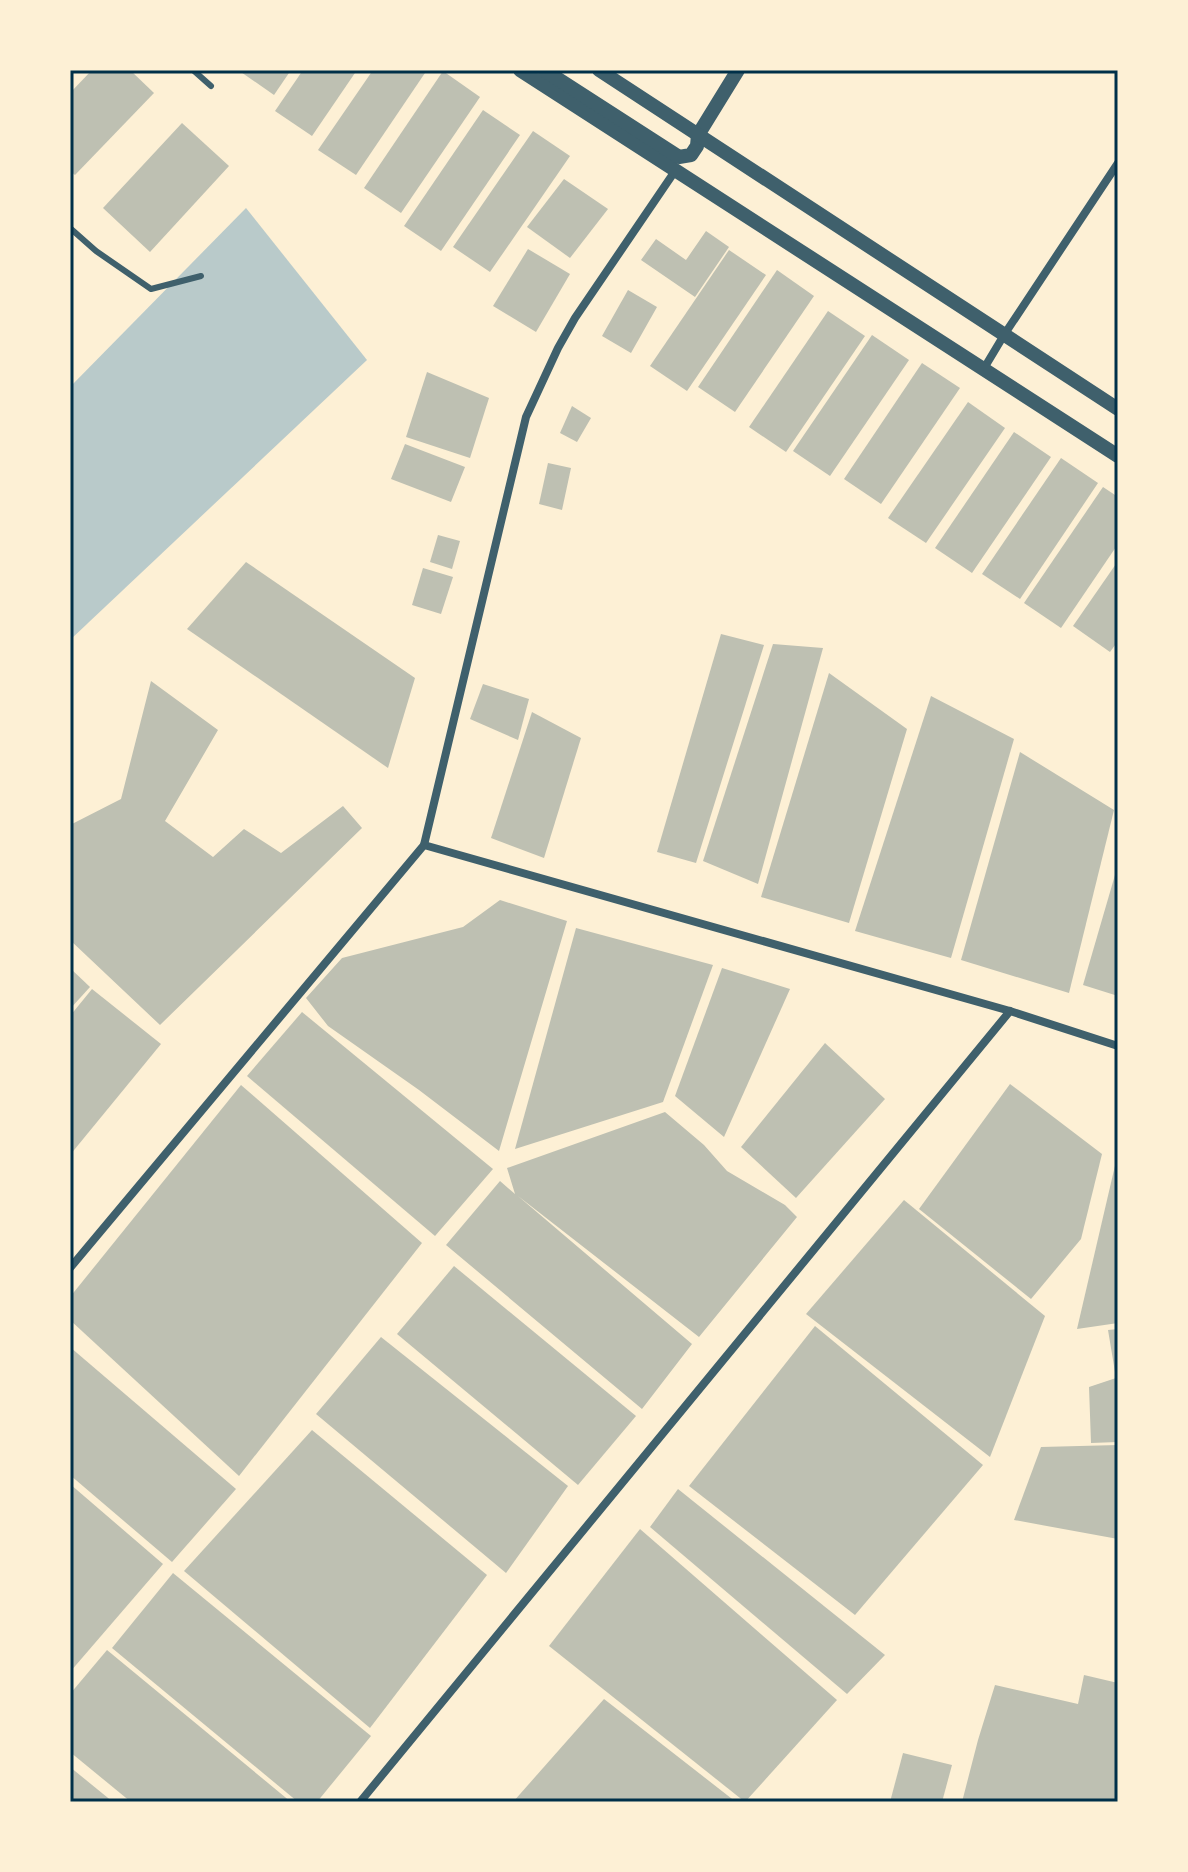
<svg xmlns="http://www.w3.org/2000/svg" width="1188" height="1872" font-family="'Golos Text',sans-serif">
  <rect width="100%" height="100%" fill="#fdf0d5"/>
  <path fill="#b9caca" d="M246,208L367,360L70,640V387Z"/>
  <g fill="#bec0b2">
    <path d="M92,70H130L154,93L75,175L70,171V93Z"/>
    <path d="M238,70H291L274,95Z"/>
    <path d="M303,70H357L312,136L275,111Z"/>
    <path d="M373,70H427L356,175L318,150Z"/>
    <path d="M443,71L480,97L401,213L364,188Z"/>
    <path d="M483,110L520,135L441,251L404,226Z"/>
    <path d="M182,123L229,166L150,252L103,208Z"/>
    <path d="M533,131L570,156L490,272L453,247Z"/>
    <path d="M564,179L608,209L570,258L527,227Z"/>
    <path d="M706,231L729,247L695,297L641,260L656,239L686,260Z"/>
    <path d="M528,249L570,274L536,332L493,306Z"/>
    <path d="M729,250L766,275L687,391L650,366Z"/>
    <path d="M777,270L814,296L735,412L698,387Z"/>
    <path d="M628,290L657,307L631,353L602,336Z"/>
    <path d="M828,311L865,336L786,452L749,427Z"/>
    <path d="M872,335L909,360L830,476L793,451Z"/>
    <path d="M922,363L960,388L881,504L844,479Z"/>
    <path d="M427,372L489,398L470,458L406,437Z"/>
    <path d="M968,402L1005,428L926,543L888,518Z"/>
    <path d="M572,406L591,418L577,442L560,433Z"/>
    <path d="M1014,432L1051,457L972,573L935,548Z"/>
    <path d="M405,444L465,467L451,502L391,479Z"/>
    <path d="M1061,458L1098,483L1020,599L982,574Z"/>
    <path d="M548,463L571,468L562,510L539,504Z"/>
    <path d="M1103,487L1118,497V544L1061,628L1024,603Z"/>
    <path d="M438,535L460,541L452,569L430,562Z"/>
    <path d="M1118,561V641L1110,652L1073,626Z"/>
    <path d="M246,562L415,678L388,768L187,629Z"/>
    <path d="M423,568L453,577L441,614L412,605Z"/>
    <path d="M721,634L764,645L696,863L657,852Z"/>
    <path d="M773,644L823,648L758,884L703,861Z"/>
    <path d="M829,673L907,729L849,923L761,897Z"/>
    <path d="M151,681L218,730L165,821L213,857L244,829L281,853L343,806L362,828L160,1025L70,940V832L72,824L121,799Z"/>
    <path d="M483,684L529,699L518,740L470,719Z"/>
    <path d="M931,696L1014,739L951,958L855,931Z"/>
    <path d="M532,712L581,738L544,858L491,838Z"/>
    <path d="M1020,752L1114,810L1069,993L961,960Z"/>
    <path d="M1117,868H1118V996L1083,985Z"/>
    <path d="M500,900L567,921L499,1151L419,1090L328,1026L306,998L342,958L463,927Z"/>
    <path d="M576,928L713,965L663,1102L515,1149Z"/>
    <path d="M70,968L90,987L70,1009Z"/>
    <path d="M722,968L790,989L724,1137L675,1096Z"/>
    <path d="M92,989L161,1044L70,1155V1016Z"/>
    <path d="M302,1012L493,1169L435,1236L247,1076Z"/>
    <path d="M825,1043L885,1099L796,1198L741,1147Z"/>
    <path d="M1010,1084L1102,1154L1081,1239L1031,1299L919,1209Z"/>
    <path d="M241,1085L422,1243L239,1476L70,1320V1297Z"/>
    <path d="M665,1112L704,1145L727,1171L785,1205L797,1217L699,1337L518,1196L692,1344L642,1409L446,1245L500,1181L515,1194L507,1168Z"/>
    <path d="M1117,1157L1118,1323L1077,1329Z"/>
    <path d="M904,1200L1045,1316L990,1457L806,1314Z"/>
    <path d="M454,1266L636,1416L578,1485L397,1334Z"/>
    <path d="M815,1326L983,1465L855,1615L689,1486Z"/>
    <path d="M1118,1329V1442L1091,1443L1089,1387L1116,1378L1108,1330Z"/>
    <path d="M381,1337L568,1486L506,1573L316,1414Z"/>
    <path d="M70,1347L236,1489L172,1562L70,1475Z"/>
    <path d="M312,1430L487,1575L370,1728L184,1571Z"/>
    <path d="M1118,1445V1539L1014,1520L1041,1447Z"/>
    <path d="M70,1484L163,1564L70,1672Z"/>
    <path d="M678,1489L885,1655L847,1694L650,1527Z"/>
    <path d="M640,1529L837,1700L745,1802L549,1646Z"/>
    <path d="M173,1573L371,1736L317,1802H298L112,1648Z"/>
    <path d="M107,1650L291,1802H131L70,1752V1694Z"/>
    <path d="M1084,1675L1118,1683V1802H962L978,1740L995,1685L1078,1704Z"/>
    <path d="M604,1699L736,1802H513Z"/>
    <path d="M903,1753L952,1765L942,1802H890Z"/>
    <path d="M70,1767L113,1802H70Z"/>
  </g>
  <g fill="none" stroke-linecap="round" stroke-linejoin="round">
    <g stroke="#3f606c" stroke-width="6">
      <path d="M193,70L211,86"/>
      <path d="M70,228L96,251L151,289L201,276"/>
    </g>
    <g stroke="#3f606c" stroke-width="8">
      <path d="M983,370L1004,335L1118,163"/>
      <path d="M424,845L1010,1011L1118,1046"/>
      <path d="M70,1268L424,845L526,417L558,348L575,318L675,171"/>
      <path d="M360,1802L1010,1011"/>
    </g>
    <g stroke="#3f606c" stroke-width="14">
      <path d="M520,70L1118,456"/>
      <path d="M544,70L679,157L691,155L697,146L698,135L738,70"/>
      <path d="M599,70L1118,409"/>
    </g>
  </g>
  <rect width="1188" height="1872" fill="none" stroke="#fdf0d5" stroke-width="144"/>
  <rect x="72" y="72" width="1044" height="1728" fill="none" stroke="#003049" stroke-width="3"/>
</svg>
